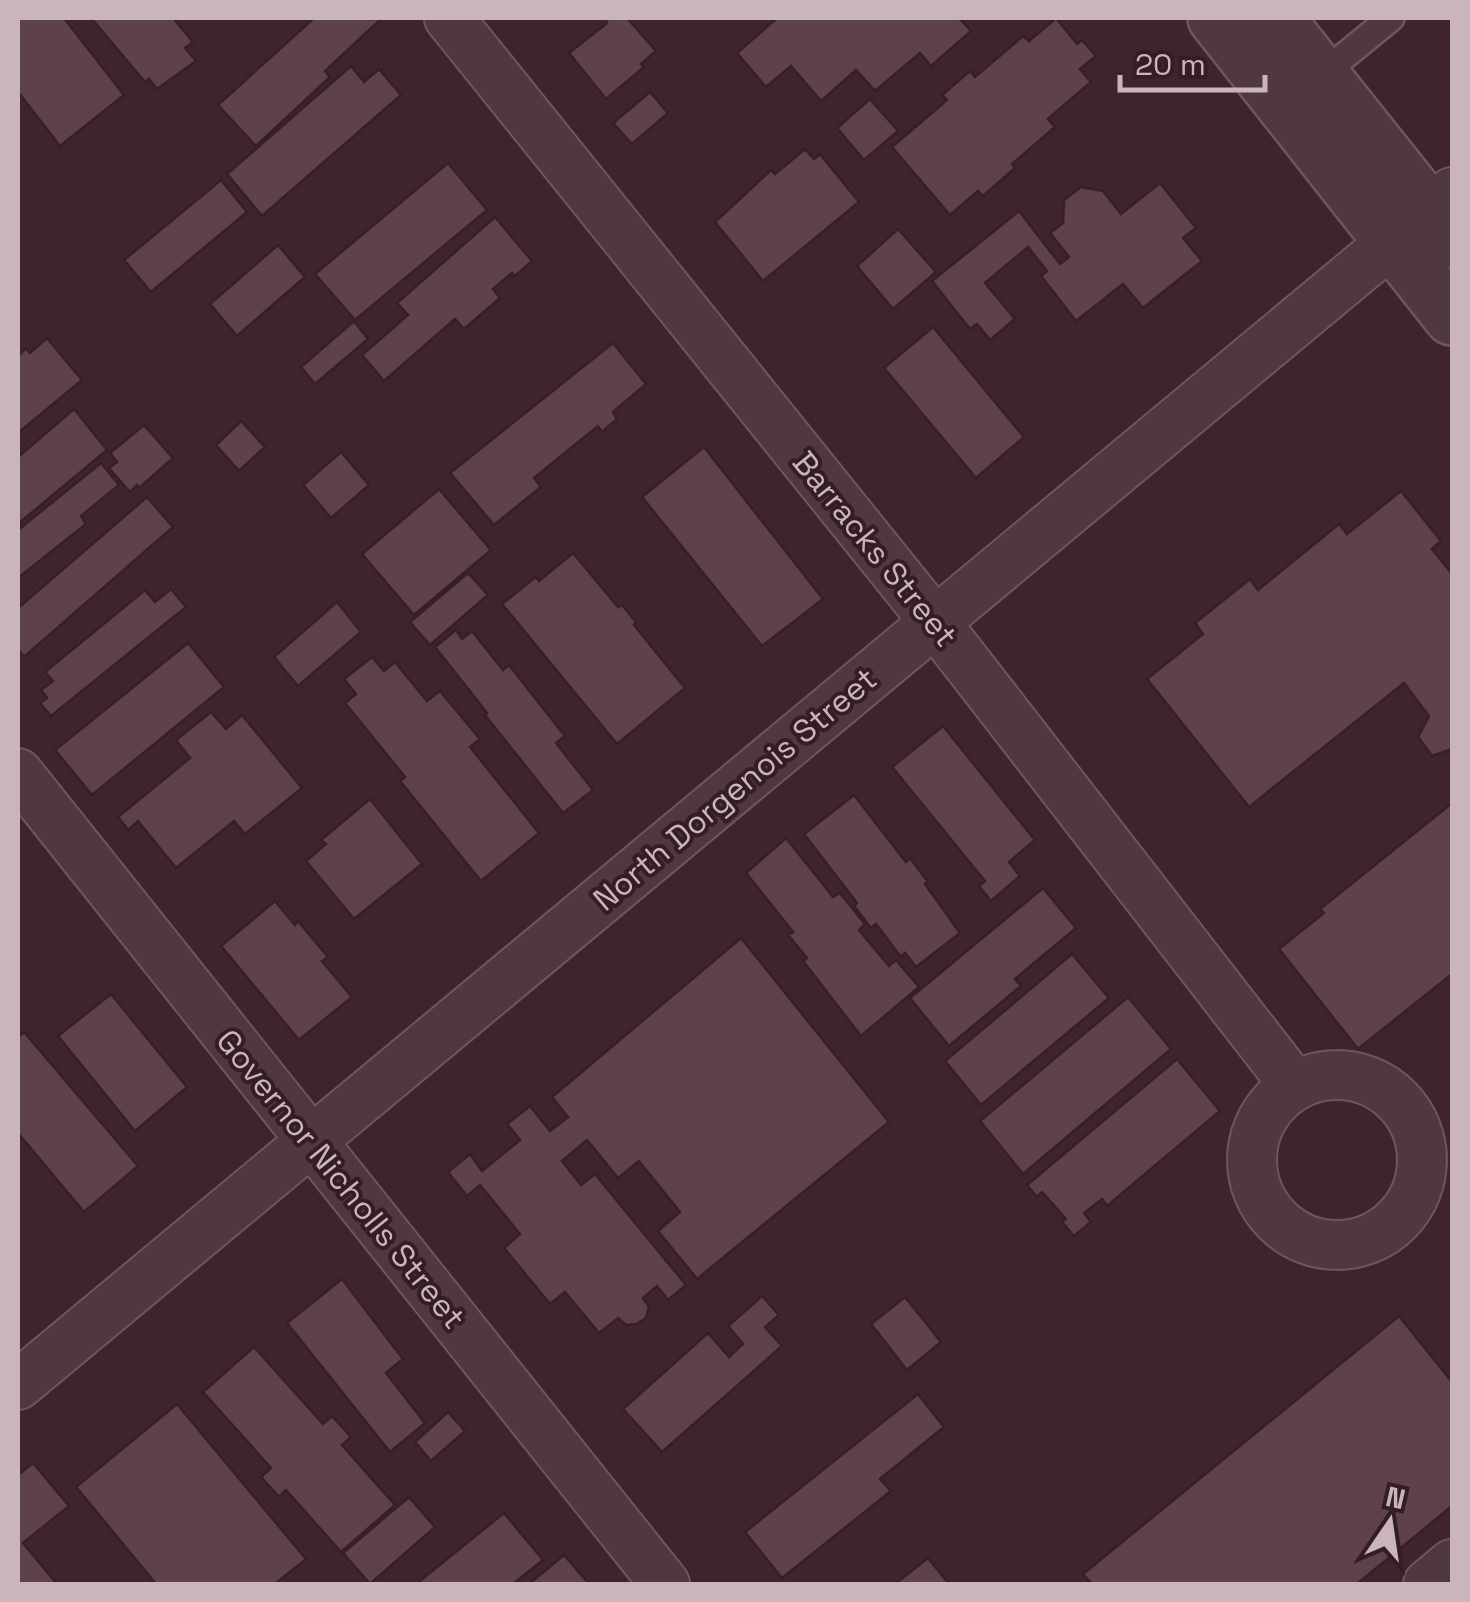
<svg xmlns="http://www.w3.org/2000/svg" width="1470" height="1602" font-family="'Space Grotesk',sans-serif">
  <rect width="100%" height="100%" fill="#3f2430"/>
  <g fill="#5f404d" stroke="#361f29" stroke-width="2.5">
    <path d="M18,18H64L124,95L60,146L18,92Z"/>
    <path d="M91,18H173L193,42L185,48L196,61L157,89L149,79L145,82Z"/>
    <path d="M314,18L381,19L325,71L330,77L256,146L218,105Z"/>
    <path d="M605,18H627L656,51L641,64L644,67L606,99L569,53L607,23Z"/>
    <path d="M777,18H959L971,31L931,66L920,53L875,91L856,70L821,101L791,66L766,87L737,53Z"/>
    <path d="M1056,18L1077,44L1082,40L1096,56L1080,69L1091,82L1048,119L1055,127L1012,164L1015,168L983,196L978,191L950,215L892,147L947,100L942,95L970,71L975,77L1023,36L1029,41Z"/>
    <path d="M351,66L364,82L379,69L401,95L262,216L227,174Z"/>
    <path d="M650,92L668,113L632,144L613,123Z"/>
    <path d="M870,99L898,131L864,160L837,128Z"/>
    <path d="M805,149L814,159L820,154L859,202L763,281L715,222L771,170L775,174Z"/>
    <path d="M448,163L487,210L355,320L315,274Z"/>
    <path d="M221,180L247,212L151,292L124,260Z"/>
    <path d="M1160,183L1196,228L1183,238L1202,261L1143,308L1123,284L1076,321L1041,276L1047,271L1028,247L985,283L1015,319L990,340L977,324L970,329L932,281L1019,211L1060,264L1069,257L1050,233L1063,223L1064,200L1081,187L1103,191L1121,214Z"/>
    <path d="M495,217L532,261L515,276L512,273L493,289L500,298L464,329L455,319L384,381L362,355L408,315L397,303Z"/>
    <path d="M898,229L936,272L893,309L857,266Z"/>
    <path d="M278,245L305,277L237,336L210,304Z"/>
    <path d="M354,321L368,339L315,384L301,367Z"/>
    <path d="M933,327L1024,437L976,478L884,368Z"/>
    <path d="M47,338L82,380L18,433V356L26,348L30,353Z"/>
    <path d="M613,343L646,384L613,412L617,419L602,432L598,426L534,478L541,487L494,525L450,473Z"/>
    <path d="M74,409L107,450L18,524V457Z"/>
    <path d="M241,421L265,447L239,471L216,445Z"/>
    <path d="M144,425L173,458L139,488L137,485L130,492L109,468L117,462L110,453Z"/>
    <path d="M704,447L823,599L762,646L642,497Z"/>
    <path d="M341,452L369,485L331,518L303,485Z"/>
    <path d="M101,463L119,485L81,516L86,524L18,578V530Z"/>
    <path d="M439,489L491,550L414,615L362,554Z"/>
    <path d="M1401,491L1441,541L1432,549L1452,574V749L1432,756L1418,737L1429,716L1404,683L1249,807L1147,679L1203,634L1195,623L1250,579L1258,590L1339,524L1347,534Z"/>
    <path d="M147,497L173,527L24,657L18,649V608Z"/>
    <path d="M573,553L618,607L622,605L636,622L634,625L685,688L617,744L502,604L536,577L539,581Z"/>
    <path d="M468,573L488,595L430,645L410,622Z"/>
    <path d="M171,589L186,607L51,716L40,703L47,698L41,690L53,681L45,672L145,590L155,602Z"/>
    <path d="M337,602L361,632L298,686L274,657Z"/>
    <path d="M456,630L462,639L472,631L503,670L509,665L565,736L556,743L593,790L563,813L485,715L487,713L435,647Z"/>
    <path d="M188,643L224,687L92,795L55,750Z"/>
    <path d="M372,657L384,671L395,662L427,701L440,691L480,739L470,747L539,833L481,881L400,781L405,777L345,703L356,694L344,679Z"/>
    <path d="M211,712L226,729L242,715L302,788L245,834L234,821L176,868L138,821L128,830L118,817L190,758L176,740Z"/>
    <path d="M943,726L1035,840L1009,862L1020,876L991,901L979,886L985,881L892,767Z"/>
    <path d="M854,795L906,862L910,858L928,882L925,884L960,933L916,967L905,953L901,957L876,924L871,928L854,906L857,903L804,834Z"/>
    <path d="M370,799L422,864L354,919L306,861L326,844L321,840Z"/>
    <path d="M1452,803V974L1358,1049L1279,949L1324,913L1320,909Z"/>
    <path d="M786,838L833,897L840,893L865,924L859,930L889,966L896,960L919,987L861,1036L803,961L807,958L788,935L793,932L746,873Z"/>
    <path d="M1043,888L1076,928L1015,979L1021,986L949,1046L910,998Z"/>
    <path d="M275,901L295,925L298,921L328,957L322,961L352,997L299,1040L221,946Z"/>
    <path d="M741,938L889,1122L697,1279L658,1231L680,1212L639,1161L618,1178L587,1140L562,1161L581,1185L595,1174L686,1285L668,1300L657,1286L643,1298L649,1307L646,1318L636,1324L626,1325L618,1318L599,1333L565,1292L550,1304L504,1248L520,1234L480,1185L467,1196L448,1172L470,1154L482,1171L520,1140L507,1124L530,1106L550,1131L568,1117L552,1097Z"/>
    <path d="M1072,954L1109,998L981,1105L945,1061Z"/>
    <path d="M111,994L187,1087L135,1131L58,1036Z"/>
    <path d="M1128,997L1171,1049L1023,1174L980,1121Z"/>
    <path d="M24,1032L138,1166L84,1212L18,1133V1037Z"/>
    <path d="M1177,1059L1220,1111L1107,1206L1102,1199L1084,1213L1091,1222L1074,1236L1062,1222L1066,1219L1042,1192L1037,1197L1027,1185Z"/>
    <path d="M342,1279L403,1359L386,1373L425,1423L390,1452L287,1323Z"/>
    <path d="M762,1296L779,1315L765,1327L782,1346L662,1452L623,1409L708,1333L729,1357L743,1344L728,1326Z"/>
    <path d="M905,1297L941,1342L907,1370L871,1324Z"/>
    <path d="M1399,1316L1452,1382V1506L1357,1584H1092L1083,1574Z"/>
    <path d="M254,1347L323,1424L332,1416L351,1437L342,1445L395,1505L341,1552L286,1490L279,1497L261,1477L271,1468L203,1392Z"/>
    <path d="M918,1394L944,1427L880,1479L891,1491L782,1578L745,1532Z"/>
    <path d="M177,1404L306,1559L275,1584H156L76,1487Z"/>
    <path d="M448,1412L465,1431L431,1461L415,1442Z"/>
    <path d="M33,1463L69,1506L23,1543L57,1584H18V1475Z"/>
    <path d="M409,1497L435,1527L370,1584L343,1553Z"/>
    <path d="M504,1513L543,1560L513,1584H416Z"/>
    <path d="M564,1555L589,1584H529Z"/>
    <path d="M928,1558L949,1584H895Z"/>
  </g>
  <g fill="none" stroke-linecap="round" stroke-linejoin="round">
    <g stroke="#6d5660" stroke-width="30">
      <path id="service" d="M1321,75L1391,18"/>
    </g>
    <g stroke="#6d5660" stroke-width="52">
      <g id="minor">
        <path d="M449,18L935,622L1295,1086"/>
        <path d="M18,773L665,1584"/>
        <circle cx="1337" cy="1160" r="85"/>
        <path d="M18,1385L1452,192"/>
        <path d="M1428,1584L1452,1564"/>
      </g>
    </g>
    <g stroke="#6d5660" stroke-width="60">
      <g id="tertiary">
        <path d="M1216,18L1452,317"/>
        <path d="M1275,18L1452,240"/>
      </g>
    </g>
    <use href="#service" stroke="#4f3842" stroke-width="25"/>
    <use href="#minor" stroke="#4f3842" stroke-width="48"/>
    <use href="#tertiary" stroke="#4f3842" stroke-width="55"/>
  </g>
  <g text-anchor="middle" stroke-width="8" stroke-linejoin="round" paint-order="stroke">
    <g font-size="32" fill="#cab5bd" stroke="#341d27">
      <text transform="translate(875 549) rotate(51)" y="11">Barracks Street</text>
      <text transform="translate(735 789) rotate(-40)" y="11">North Dorgenois Street</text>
      <text transform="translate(341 1179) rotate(51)" y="11">Governor Nicholls Street</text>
    </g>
  </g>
  <rect width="1470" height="1602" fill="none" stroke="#cab5bd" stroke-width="40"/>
  <g transform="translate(1390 1522) rotate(13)" stroke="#341d27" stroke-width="8" paint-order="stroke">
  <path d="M0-8L18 38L0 25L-18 38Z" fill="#cab5bd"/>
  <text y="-15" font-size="28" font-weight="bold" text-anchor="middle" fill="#cab5bd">N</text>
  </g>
  <path d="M1120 75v15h145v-15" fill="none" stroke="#cab5bd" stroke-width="5"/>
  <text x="1135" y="75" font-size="30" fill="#cab5bd" stroke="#341d27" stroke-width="8" paint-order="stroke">20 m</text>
</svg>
